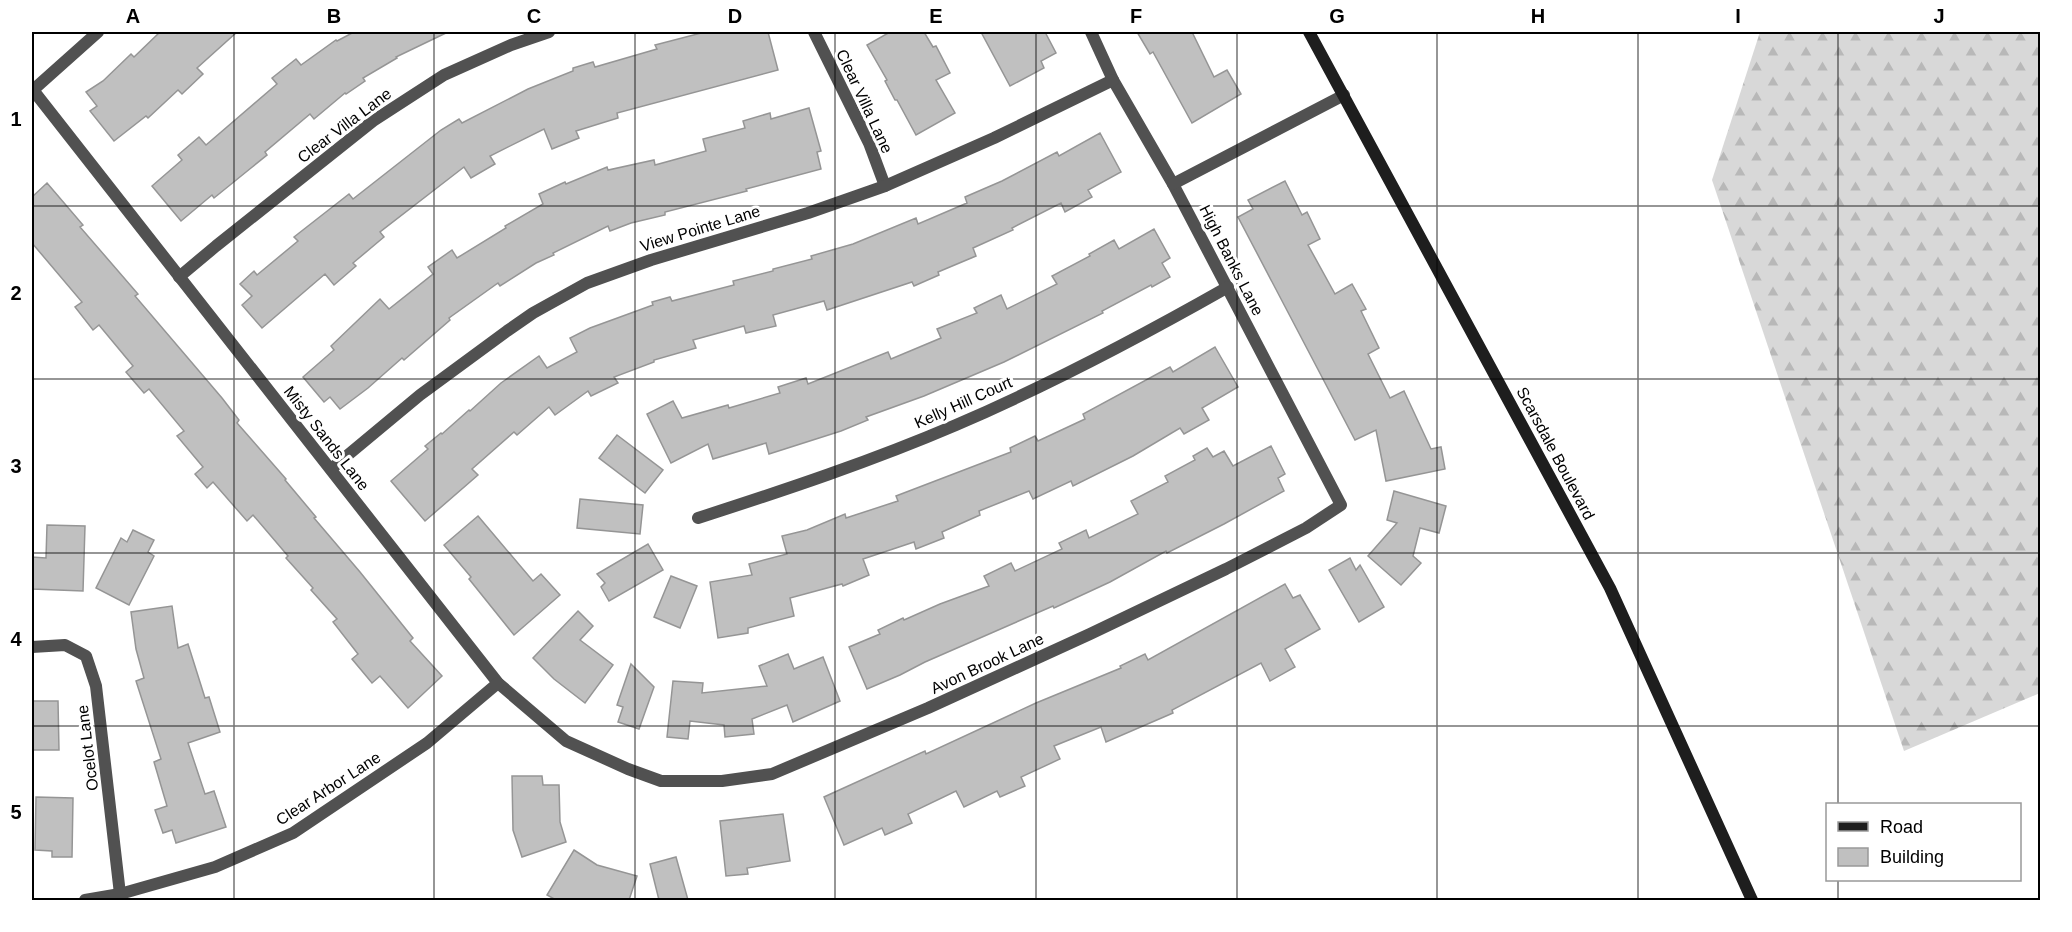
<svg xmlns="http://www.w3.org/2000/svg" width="2072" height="932" font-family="Helvetica,sans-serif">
  <defs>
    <pattern id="forest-firs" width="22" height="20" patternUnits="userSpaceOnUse" patternTransform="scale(1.5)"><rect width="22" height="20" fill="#d8d8d8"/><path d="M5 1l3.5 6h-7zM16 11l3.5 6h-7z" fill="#b8b8b8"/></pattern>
  </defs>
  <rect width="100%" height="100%" fill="#fff"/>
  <path fill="url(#forest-firs)" d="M1760,32H2040V693L1904,751L1712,180Z"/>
  <g fill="#c0c0c0" stroke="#959595" stroke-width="1.5">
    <path d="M160,32H237L197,68L203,74L182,94L178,90L148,118L146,116L114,141L90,111L97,106L86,92L103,81L131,54L134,57Z"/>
    <path d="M354,32H448L396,57L397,58L363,78L365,81L346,94L345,93L314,119L310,114L265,152L267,155L251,168L214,198L212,195L181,221L152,186L182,160L178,155L199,137L206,145L277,84L272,78L296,59L301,65L336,40L337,41Z"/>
    <path d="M705,32H768L778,70L617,113L618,118L576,131L579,138L552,149L544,129L490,156L495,164L471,178L464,167L380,232L384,237L353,263L356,266L334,285L325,274L262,328L242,305L252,296L240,284L254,271L257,275L298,241L294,237L349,194L353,199L441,130L459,119L462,123L528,89L573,71V68L593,62L595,67L657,49L655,45Z"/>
    <path d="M890,32H924L933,47L936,46L950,73L936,80L955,113L916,135L897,100H895L885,81L887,80L867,45Z"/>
    <path d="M981,32H1045L1056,53L1041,61L1044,68L1010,86Z"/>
    <path d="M1137,32H1192L1214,77L1227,70L1241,94L1192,123L1153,52L1150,54Z"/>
    <path d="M809,108L821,151L817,152L821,169L746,189L747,191L665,212V215L631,223L610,231L608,226L553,253L554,255L536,263L500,286L498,283L449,318L450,320L404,360L402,358L368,388L340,409L330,397L324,402L303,377L334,350L331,346L380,299L389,309L433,274L428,267L452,250L457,258L506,228L505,226L543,204L539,194L565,182L566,184L607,167L608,170L654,160L655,165L706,151L703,139L745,128L743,121L770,113L771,119Z"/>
    <path d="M1100,133L1121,172L1088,190L1092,197L1065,212L1061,203L1012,228L1013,230L973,248L976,256L938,272L939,275L914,286L912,282L827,310L824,301L773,315L776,326L746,333L744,326L693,340L696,348L654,360V362L614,377L618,383L591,396L588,391L555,415L549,407L517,435L514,432L472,469L478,475L425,521L391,481L428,449L425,446L441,433L442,434L469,410L470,411L501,383L539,356L547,368L577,352L570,338L590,328L653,305L652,302L670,297L672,301L734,285L733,281L773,271V269L812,259L811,256L853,244L916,218L918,224L967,203L965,197L1002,181L1057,152L1059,156Z"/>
    <path d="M1285,181L1302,215L1307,212L1320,239L1308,245L1335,294L1352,284L1366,309L1361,311L1379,348L1368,354L1390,398L1404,391L1431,449L1441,447L1445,469L1386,481L1376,430L1355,440L1238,217L1253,209L1248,200Z"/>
    <path d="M47,183L83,225L80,227L138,294L135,296L222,398L239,420L237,423L286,479L285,480L316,517L314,518L360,572L413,638L410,641L442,676L408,708L380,676L372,683L352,659L358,654L333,622L337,619L311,590L313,588L286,558L288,556L253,515L247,521L213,482L207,488L195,474L203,467L177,436L184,431L149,389L144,393L126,372L133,366L99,325L93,330L75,307L82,302L32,243V197Z"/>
    <path d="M1154,229L1170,258L1162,263L1170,277L1152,287L1151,285L1102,311L1103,313L1004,362L924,396L866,417L868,420L841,431L769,454L766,443L713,459L708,444L671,463L647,414L673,401L682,418L728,405L729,408L780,393L778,387L806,378L808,384L888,352L891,359L941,338L937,329L977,313L974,308L1001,295L1007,309L1057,284L1052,276L1090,256L1089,254L1114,240L1119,249Z"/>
    <path d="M1215,347L1238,387L1202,408L1209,420L1184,434L1180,428L1133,456L1073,486L1071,481L1033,499L1029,491L979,511L980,515L942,532L944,538L916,549L914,542L863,559L869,575L843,586L842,584L790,598L794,616L748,628V633L718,638L710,582L752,575L749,564L787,554L782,536L807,530L845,514L846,518L898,501L896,496L1011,452L1010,448L1035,436L1038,441L1085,419L1083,414L1170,367L1173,372Z"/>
    <path d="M617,435L663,470L645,493L599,458Z"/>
    <path d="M1271,446L1285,474L1278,478L1284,491L1224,524L1167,553L1166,551L1110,582L1054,608L1053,606L925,662L900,675L867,689L849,647L880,634L878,630L903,618L904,620L940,604L989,586L984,576L1011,563L1015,571L1062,549L1059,543L1086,530L1089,538L1138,514L1131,501L1168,482L1165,476L1195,460L1193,456L1207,448L1213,457L1224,451L1233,466Z"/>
    <path d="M1394,491L1446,506L1439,533L1420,528L1413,556L1421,563L1401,585L1368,556L1397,523L1387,520Z"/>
    <path d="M580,499L643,505L640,534L577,528Z"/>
    <path d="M478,516L533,581L541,574L560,595L514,635L469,579L471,577L444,545Z"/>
    <path d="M47,525L85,526L83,591L32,589V557L46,558Z"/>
    <path d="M133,530L154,540L148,552L154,556L129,605L96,588L121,538L127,542Z"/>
    <path d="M648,544L663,570L609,601L601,587L605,583L597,574Z"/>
    <path d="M1350,558L1356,570L1360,565L1384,607L1359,622L1329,570Z"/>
    <path d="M671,576L697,586L680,628L654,617Z"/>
    <path d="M1285,584L1293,598L1300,595L1320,629L1285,649L1295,667L1270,681L1261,663L1172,710L1173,713L1106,742L1101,727L1054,746L1060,759L1021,777L1025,786L1000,797L997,791L964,807L956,791L908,814L912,823L885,835L882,828L844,845L824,797L925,751L926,754L1036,703L1121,668L1120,666L1145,654L1148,660Z"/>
    <path d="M172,606L178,648L188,644L205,698L209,697L220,732L188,743L205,794L214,791L226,827L176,843L172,830L163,833L155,810L167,806L154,762L161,759L136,681L144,678L136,649L131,612Z"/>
    <path d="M578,611L593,626L580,640L613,665L585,703L554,679L533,658Z"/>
    <path d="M788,654L794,669L823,657L840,701L793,722L787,705L752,719L754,734L725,737L724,725L690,721L688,739L667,737L673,681L703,683L702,693L767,686L759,666Z"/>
    <path d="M631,664L654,687L639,729L618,722L623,707L617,705Z"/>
    <path d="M32,701H58L59,750H32Z"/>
    <path d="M512,776H542L543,785H559L560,822L566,842L522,857L513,830Z"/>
    <path d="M36,797L73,798L72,857H52V851L35,850Z"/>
    <path d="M783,814L790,861L747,868L748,874L726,876L720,821Z"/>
    <path d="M574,850L597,865L637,876L629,900H556L547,895Z"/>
    <path d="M676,857L688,900H659L650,864Z"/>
  </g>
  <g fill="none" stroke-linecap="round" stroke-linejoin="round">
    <g stroke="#515151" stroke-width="12">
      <path d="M98,32L33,90L498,683L566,741L628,769L661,781H722L772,774L928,708L1090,634L1226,569L1306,528L1341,505L1173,184L1113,80L1091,32"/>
      <path d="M814,32L869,143L885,186"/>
      <path d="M1173,184L1344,95"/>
      <path d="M179,277L216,246L373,121L444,75L511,45L549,32"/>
      <path d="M331,469L420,395L507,331L533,313L587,283L651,260L808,213L885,186L994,138L1113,80"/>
      <path d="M698,518C785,490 872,461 956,425C1049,385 1140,337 1228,287"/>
      <path d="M32,647L65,645L86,656L96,686L120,894"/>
      <path d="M85,900L120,894L215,867L293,833L427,743L498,683"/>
    </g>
    <path stroke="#1e1e1e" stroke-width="12" d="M1309,32L1610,588L1752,900"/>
  </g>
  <path fill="none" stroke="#000" stroke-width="1.5" stroke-opacity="0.55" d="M234,32V900M434,32V900M635,32V900M835,32V900M1036,32V900M1237,32V900M1437,32V900M1638,32V900M1838,32V804M32,206H2040M32,379H2040M32,553H2040M32,726H2040M1838,880V900"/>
  <g text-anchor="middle" stroke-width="6" stroke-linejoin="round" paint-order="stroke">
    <g font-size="16" fill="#000" stroke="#fff">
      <text transform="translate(865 101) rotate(65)" y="6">Clear Villa Lane</text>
      <text transform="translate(344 125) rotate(-37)" y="6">Clear Villa Lane</text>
      <text transform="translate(700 228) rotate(-17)" y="6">View Pointe Lane</text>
      <text transform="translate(1232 260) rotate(63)" y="6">High Banks Lane</text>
      <text transform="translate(963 402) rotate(-24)" y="6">Kelly Hill Court</text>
      <text transform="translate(327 438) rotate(52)" y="6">Misty Sands Lane</text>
      <text transform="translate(1556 453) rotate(62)" y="6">Scarsdale Boulevard</text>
      <text transform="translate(987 663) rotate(-25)" y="6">Avon Brook Lane</text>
      <text transform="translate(87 748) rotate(-97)" y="6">Ocelot Lane</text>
      <text transform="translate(328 788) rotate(-33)" y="6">Clear Arbor Lane</text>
    </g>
  </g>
  <rect width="2072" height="932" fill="none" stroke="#ffffff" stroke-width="66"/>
  <rect x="1826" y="803" width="195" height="78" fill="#ffffff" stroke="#999999" stroke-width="1.5"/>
  <rect x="1838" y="822" width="30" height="9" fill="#1e1e1e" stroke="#999999" stroke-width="1.5"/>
  <text x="1880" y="833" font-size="18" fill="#000000">Road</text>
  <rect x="1838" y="848" width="30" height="18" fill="#c0c0c0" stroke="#999999" stroke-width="1.5"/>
  <text x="1880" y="863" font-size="18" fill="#000000">Building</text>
  <rect x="33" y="33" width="2006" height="866" fill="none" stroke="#000" stroke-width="2"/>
  <g font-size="20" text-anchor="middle" font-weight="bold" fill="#000">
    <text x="133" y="23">A</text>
    <text x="334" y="23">B</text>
    <text x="534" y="23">C</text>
    <text x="735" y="23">D</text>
    <text x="936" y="23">E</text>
    <text x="1136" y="23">F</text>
    <text x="1337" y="23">G</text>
    <text x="1538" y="23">H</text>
    <text x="1738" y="23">I</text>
    <text x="1939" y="23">J</text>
    <text x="16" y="126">1</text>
    <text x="16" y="300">2</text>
    <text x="16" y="473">3</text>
    <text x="16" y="646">4</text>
    <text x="16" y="819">5</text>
  </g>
</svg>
